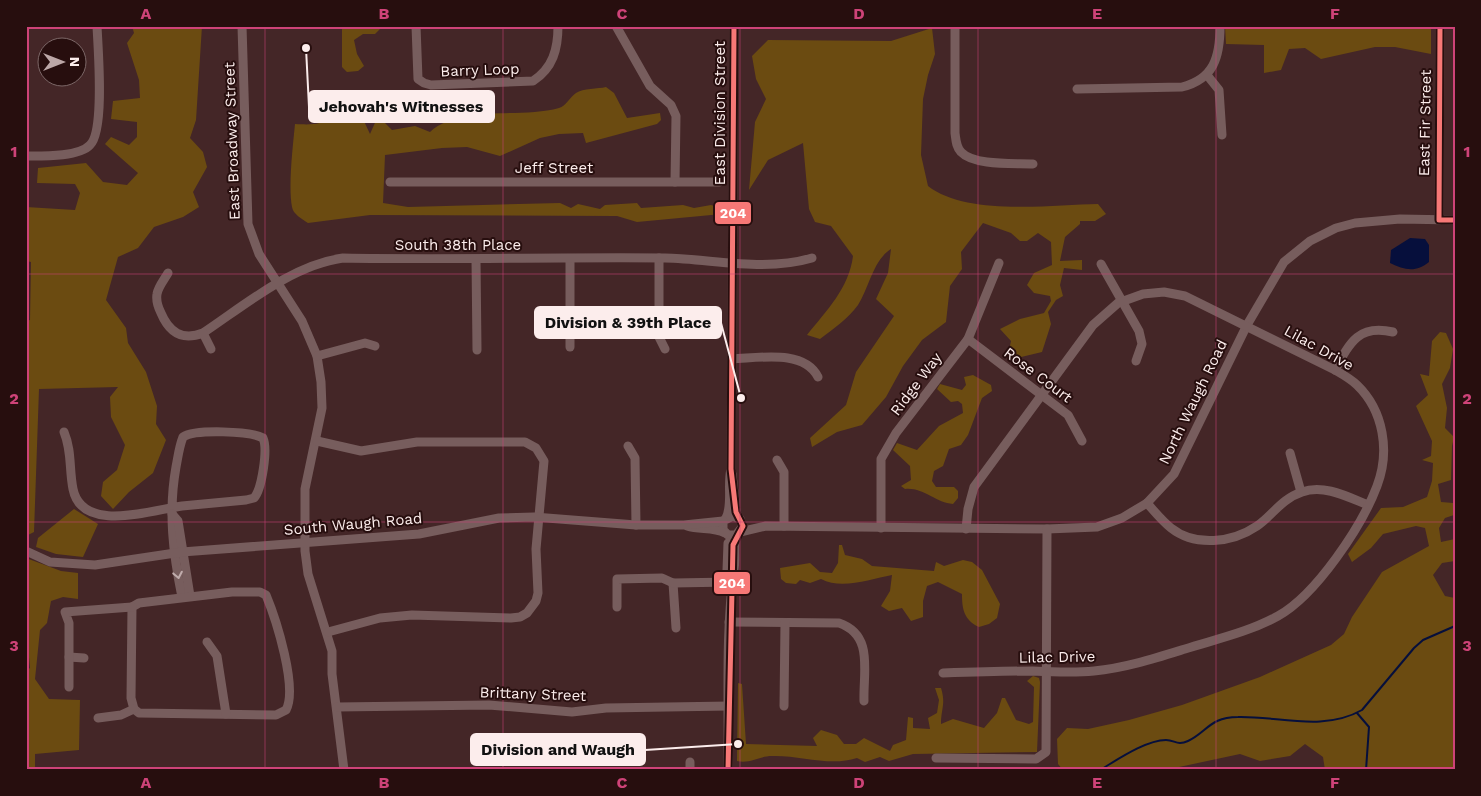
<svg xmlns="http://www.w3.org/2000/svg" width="1481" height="796" font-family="'Work Sans',sans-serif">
  <rect width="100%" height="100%" fill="#442627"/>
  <g fill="#6b4b11">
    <path d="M132,26H202L196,120L190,138L203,152L207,167L193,192L199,207L183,217L154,227L138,248L118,257L106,300L126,328L128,343L146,372L157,406L156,424L166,440L153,473L129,492L113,509L101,496L103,482L117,470L125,445L111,417L110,397L118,387L39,389L34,532L26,536V321L30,320L31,262L26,261V207L75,210L80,193L75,184L37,183L38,168L86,163L103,182L127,185L138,173L105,144L111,137L129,145L137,137V122L111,119L113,101L140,98L139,80L127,43L134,33Z"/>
    <path d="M342,26H383L375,34H363L354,40L357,54L364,66L358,71L347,72L342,67Z"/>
    <path d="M1225,26H1431V54L1395,47H1375L1321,59L1305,48L1289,49L1281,70L1264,73V45L1226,44Z"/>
    <path d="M932,28L935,54L928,75L923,99L921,155L928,186C966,216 1050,205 1098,204L1106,214L1095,221H1080V224L1065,237L1060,261L1082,260V270L1064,268L1060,285L1063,296L1056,300L1048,312L1051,324L1042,352L1017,358L1008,355L1011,341L1000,329L1020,319L1044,313L1051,301L1050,296L1034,293L1027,285L1034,273L1052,265L1051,242L1038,233L1027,241H1020L1011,233L983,223L961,252L962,269L950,286L946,322L922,340L903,366L886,397L862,425L837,432L812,447L810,438L846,405L856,372L894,316L876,299L888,273L891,249C873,260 869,288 858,305C848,319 833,329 820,339L807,335C827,310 849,288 853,256L831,226L815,222L809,209L803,143L768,160L749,190L755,122L766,99L756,79L752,56L768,40L891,41Z"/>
    <path d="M606,87L614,93L627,118L660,113L661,120L657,124L586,143L583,133L559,134L540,138L500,156L467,147L442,148L385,155L383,203L408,207L560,203L571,208L578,204L600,209L605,205L637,203L641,208L683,205L694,208L711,205L721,208L722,214L637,222L617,216L370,215L308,223C302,219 293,214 292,207C288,186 293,145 295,124C328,126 327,121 349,98L356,104L370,134L378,116L392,130L415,126L430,132C461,104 520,119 559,108C566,106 570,97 576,93C583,88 598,89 606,87Z"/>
    <path d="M1440,332L1446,333L1453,349L1450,368L1442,384L1447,408L1445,428L1454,437L1452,446L1451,480L1438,484L1441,502L1453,503L1454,515L1445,518L1439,528L1441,542L1455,539V561L1442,563L1433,575L1445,596L1455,598V770H1325L1323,757L1305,744L1290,756L1260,761L1240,754L1165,770H1063L1058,764L1057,739L1067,728L1088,729L1129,720L1182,705L1260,677L1331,645L1344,634L1352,617L1382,572L1429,546L1425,528L1416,526L1383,534L1371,548L1352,562L1348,554L1381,508L1403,507L1427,497L1432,481L1433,463L1422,460L1431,456L1432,441L1416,406L1428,395L1420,374L1429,376L1432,341Z"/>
    <path d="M973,375L991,385L992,391L982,398L968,435L961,445L949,449L943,466L934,471L932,481L936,487H954L958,491V498L953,504C936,503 923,487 905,489L901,486L911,480L910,466L893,450L897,443L917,450L939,426L963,413L962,404L958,401L951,402L937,389L940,384L962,390L966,385L964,377Z"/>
    <path d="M74,509L98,524L83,557L56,554L36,547L38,538Z"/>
    <path d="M839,545H842L845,555L862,559L872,566L934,571L936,562L944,566L963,560L972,562L982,570L1000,604L997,618L989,624L979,627C964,620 962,609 962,594L938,582L927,586L923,601V617L911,621L902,608L889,611L881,606L890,591L892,575C870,579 842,590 821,579L810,583L800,580L796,584L786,583L781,579L780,568L810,563L820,572L832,573L838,563Z"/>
    <path d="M26,558L61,571L78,573V599L63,597L51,601L47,623L40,630L35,679L49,699L80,700L79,750L35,754V770H26V671L30,668L26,626Z"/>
    <path d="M1033,676L1039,678L1040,682L1037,752L913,754L889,761L880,757L865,762L857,758C830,767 800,755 772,756C759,756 750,764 737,761L738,683L742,684L746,744L817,746L813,738L821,730L837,735L844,744H856L864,738L890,751L893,745L906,740L908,717L913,718V728L930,729L928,718L937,713L939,700L935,688H941C946,704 941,709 941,724L953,719L984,728L997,713L1002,698H1005L1016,720L1029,724L1033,722L1034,687L1027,681Z"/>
  </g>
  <path fill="#060f3c" d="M1410,238L1425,239L1429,245V262C1416,273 1404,270 1390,263L1391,250Z"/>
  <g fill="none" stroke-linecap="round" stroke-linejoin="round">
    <g stroke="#060f3c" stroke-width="2">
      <path d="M1357,713L1369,727L1366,770"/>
      <path d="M1100,770C1117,760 1146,740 1166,740C1175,740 1177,746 1188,741C1207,732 1210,717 1238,717C1279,716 1323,732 1362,710L1414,648L1423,640L1455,626"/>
    </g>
    <g stroke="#775d5d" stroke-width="9">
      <path d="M242,26L248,224L259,254L302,321L317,356L321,382L322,408L305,489V551L308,574L332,651V674L344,770"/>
      <path d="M416,26L418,79L424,83L431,85L533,81C553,68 558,49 558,26"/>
      <path d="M616,26L650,86L671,105L676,116L675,182"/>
      <path d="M955,26V133C956,140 956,147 961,152C974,166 1015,163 1033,164"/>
      <path d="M1207,75L1219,90L1222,135"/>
      <path d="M1077,89L1182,87C1214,79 1220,57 1220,26"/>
      <path d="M26,156C43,156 79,157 90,145C105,131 98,49 97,26"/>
      <path d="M390,182H719"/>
      <path d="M1439,220L1440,26"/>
      <path d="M659,258V337L665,349"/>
      <path d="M570,259V347"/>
      <path d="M476,260L477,350"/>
      <path d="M1101,264L1139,331L1142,344L1136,361"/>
      <path d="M168,273C164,280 158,287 157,294C156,300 158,307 161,313C169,332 182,341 203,333C245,305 292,265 343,258C450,260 558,257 665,258C713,259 765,272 812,258"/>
      <path d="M203,333L211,349"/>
      <path d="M968,339L1068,415L1082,441"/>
      <path d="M317,356L365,343L375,346"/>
      <path d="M732,359C759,358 804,349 818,377"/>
      <path d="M1335,370C1350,342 1359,324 1393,332"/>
      <path d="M64,432C72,451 69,469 73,489C82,534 152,510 182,506L246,500L254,498C262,489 268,449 263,438C251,431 195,429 183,437C179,447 178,457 176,467C168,512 173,553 182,597"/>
      <path d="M317,441L361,451L417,442H525L536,448L544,461L536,549L538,593L536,601L527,613L520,617L511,618L412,615L380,618L328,632"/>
      <path d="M628,446L635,458L636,525"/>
      <path d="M1290,453L1301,492"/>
      <path d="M777,460L784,472V526"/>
      <path d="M732,474L736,512L743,526L736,535H728L723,530V521L733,516L740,519"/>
      <path d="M1147,503C1154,511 1162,521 1171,528C1195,547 1232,543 1257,526C1273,515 1281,499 1302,492C1324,484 1348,497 1368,505"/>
      <path d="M172,514L178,521L190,596"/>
      <path d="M726,518C733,505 727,485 731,469L734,26"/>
      <path d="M687,526C700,530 713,527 725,533"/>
      <path d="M881,528V459L896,433L968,339L999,263"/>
      <path d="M740,532L766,526L1047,529L1097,527L1122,518L1147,503L1174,474L1247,325L1284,262L1310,241L1336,228L1355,223L1400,219L1455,220"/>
      <path d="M728,543L727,570L731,582"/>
      <path d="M26,551L50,562L95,565L182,552L419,534L499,518L534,517L636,525H684L723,521"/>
      <path d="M673,583L676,628"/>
      <path d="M232,592H260L266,595C276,619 298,688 286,710L276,715L139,713L134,709L131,698L132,607L139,603Z"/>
      <path d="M617,607V579L662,578L673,583L731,582"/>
      <path d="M729,622L839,623C874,635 863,671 864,701"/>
      <path d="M207,642L217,656L226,714"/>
      <path d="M69,657L84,658"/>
      <path d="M943,673C973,672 1003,671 1033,671C1053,672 1074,673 1094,671C1125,668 1156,658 1185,649C1217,639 1249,632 1278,616C1316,595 1362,526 1377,486C1390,452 1384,411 1357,385C1351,379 1342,374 1335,370L1185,296L1164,292L1143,294L1118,303L1093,325L974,487L968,509L966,529"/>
      <path d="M69,687V623L65,612L132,607"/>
      <path d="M784,706L785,623"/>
      <path d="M337,707L489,705L572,712L606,708L729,706"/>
      <path d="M98,718L121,715L134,709"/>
      <path d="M936,758L1036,759L1046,752L1047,529"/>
      <path d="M690,770V762"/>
      <path d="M728,770C729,703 725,635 734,570C736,558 733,547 736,535"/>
    </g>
    <g stroke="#270e0e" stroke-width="9">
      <g id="bus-1">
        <path d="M1440,26L1439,220H1455"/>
        <path d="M728,770L733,545L743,526L736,512L731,469L734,26"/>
      </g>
    </g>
    <use href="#bus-1" stroke="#f77876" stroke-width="5"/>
  </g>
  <defs><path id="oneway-chevron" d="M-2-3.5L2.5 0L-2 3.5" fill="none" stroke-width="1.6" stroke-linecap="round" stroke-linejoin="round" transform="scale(1.25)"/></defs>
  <use stroke="#c0acac" href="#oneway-chevron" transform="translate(178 575) rotate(79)"/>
  <path fill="none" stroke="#ce4378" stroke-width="1" stroke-opacity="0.55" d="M265,26V770M503,26V770M740,26V770M978,26V770M1216,26V770M26,274H1455M26,522H1455"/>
  <g text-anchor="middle" stroke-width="4" stroke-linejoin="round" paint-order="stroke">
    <g font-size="15" fill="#fcedec" stroke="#270e0e">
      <text transform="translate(480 70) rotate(-2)" y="5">Barry Loop</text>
      <text transform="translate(720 113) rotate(-90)" y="5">East Division Street</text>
      <text transform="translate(1425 123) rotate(-89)" y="5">East Fir Street</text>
      <text transform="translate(232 141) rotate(-92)" y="5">East Broadway Street</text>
      <text x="554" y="173">Jeff Street</text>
      <text x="458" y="250">South 38th Place</text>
      <text transform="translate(1319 348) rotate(29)" y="5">Lilac Drive</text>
      <text transform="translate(1038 375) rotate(37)" y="5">Rose Court</text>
      <text transform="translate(916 384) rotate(-53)" y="5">Ridge Way</text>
      <text transform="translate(1193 402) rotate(-64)" y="5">North Waugh Road</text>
      <text transform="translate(353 524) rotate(-5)" y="5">South Waugh Road</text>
      <text transform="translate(1057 657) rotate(-1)" y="5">Lilac Drive</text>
      <text transform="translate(533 694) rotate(2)" y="5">Brittany Street</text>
    </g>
  </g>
  <path fill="none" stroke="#fcedec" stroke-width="2" d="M306 48L309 107M741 398L721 323M738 744L645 750"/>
  <g fill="#fcedec" stroke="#270e0e" stroke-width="2">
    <circle cx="306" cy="48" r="5"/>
    <circle cx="741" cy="398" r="5"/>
    <circle cx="738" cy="744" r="5"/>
  </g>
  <g fill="#fcedec" stroke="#fcedec" stroke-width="2">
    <rect x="309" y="91" width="185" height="31" rx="5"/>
    <rect x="535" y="307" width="186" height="31" rx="5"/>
    <rect x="471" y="734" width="174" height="31" rx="5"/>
  </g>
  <g font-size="16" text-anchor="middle" font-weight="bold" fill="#111">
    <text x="401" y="112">Jehovah's Witnesses</text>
    <text x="628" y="328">Division &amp; 39th Place</text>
    <text x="558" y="755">Division and Waugh</text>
  </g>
  <g stroke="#270e0e" stroke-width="2">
    <rect x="714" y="201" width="38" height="24" rx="5" fill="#f77876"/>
    <rect x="713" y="571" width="38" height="24" rx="5" fill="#f77876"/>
  </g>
  <g font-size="14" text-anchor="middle" font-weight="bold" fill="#fff">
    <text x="733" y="218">204</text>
    <text x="732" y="588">204</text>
  </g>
  <rect width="1481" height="796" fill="none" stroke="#270e0e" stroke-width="55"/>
  <g transform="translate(62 62) rotate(90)"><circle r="24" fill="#270e0e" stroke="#7c6767"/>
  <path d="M0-4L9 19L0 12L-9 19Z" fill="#bca7a7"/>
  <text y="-8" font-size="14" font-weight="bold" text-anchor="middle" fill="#fcedec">N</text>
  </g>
  <rect x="28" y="28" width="1426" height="740" fill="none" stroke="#ce4378" stroke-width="2"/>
  <g font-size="16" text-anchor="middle" font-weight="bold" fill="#ce4378">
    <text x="146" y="19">A</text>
    <text x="384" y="19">B</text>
    <text x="622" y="19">C</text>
    <text x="859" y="19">D</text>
    <text x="1097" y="19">E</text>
    <text x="1335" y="19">F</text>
    <text x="14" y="157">1</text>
    <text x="1467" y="157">1</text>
    <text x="14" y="404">2</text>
    <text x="1467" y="404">2</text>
    <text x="14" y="651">3</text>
    <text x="1467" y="651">3</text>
    <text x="146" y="788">A</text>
    <text x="384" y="788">B</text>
    <text x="622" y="788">C</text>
    <text x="859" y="788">D</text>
    <text x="1097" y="788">E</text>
    <text x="1335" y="788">F</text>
  </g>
</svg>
